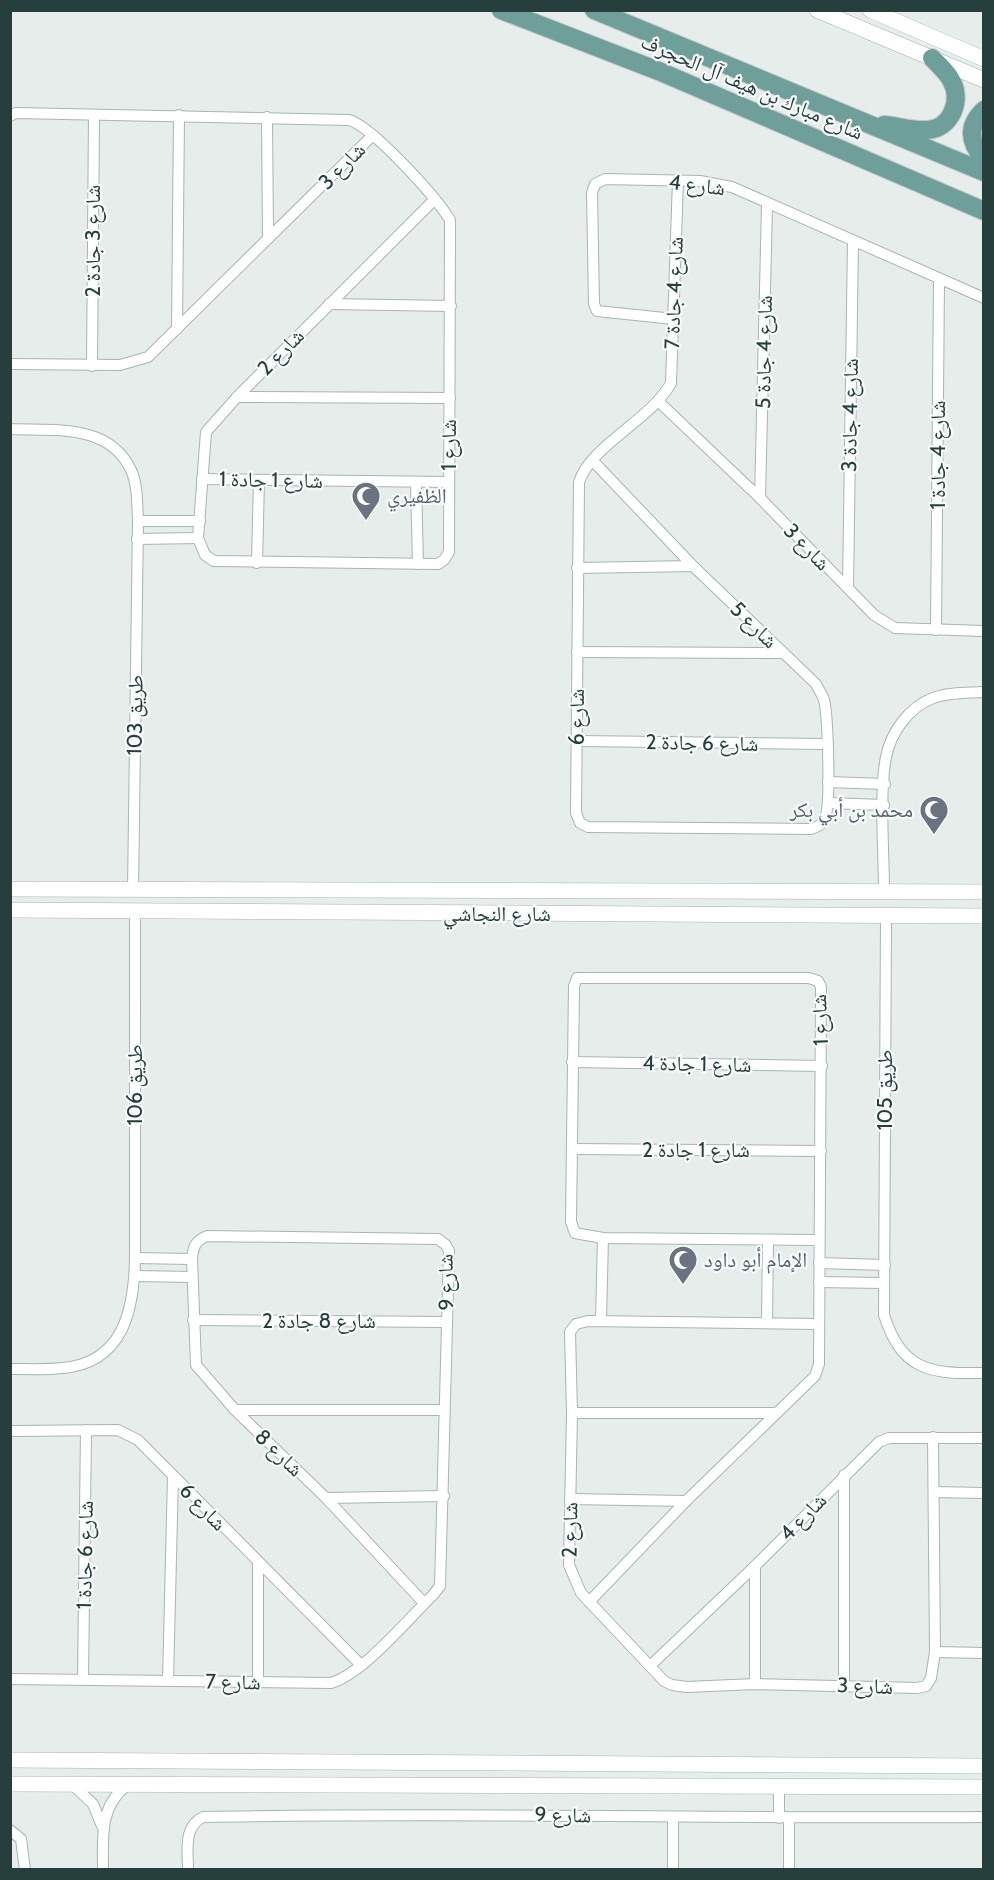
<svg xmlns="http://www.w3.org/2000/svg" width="994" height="1880" font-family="Cabin,'Noto Naskh Arabic',sans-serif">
  <rect width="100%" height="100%" fill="#e6edeb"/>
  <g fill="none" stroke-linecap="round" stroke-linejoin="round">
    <g stroke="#a9b5b3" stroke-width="12">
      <g id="street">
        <path d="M10,116L16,113L349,120C373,127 436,197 450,220L449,552L444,560L438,564L214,561L205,555L198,538L206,432L237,397L435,199"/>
        <path d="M267,117L268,238"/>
        <path d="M329,304L451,306"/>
        <path d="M674,319L597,311L594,304L592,193L595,184L605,179L700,181L732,187L984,298"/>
        <path d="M177,329L179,115"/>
        <path d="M10,364L120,365L148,357L373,135"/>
        <path d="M92,366L94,115"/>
        <path d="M237,397L450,398"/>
        <path d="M658,401L760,498L874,615L895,628L984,631"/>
        <path d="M10,429C54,431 109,423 131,470C138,485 137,505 138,521L133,891"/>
        <path d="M592,460L693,566L816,684C818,689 823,695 824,700C828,715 831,806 825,818C822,825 817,827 811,829L588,827L580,823L576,813L579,482C591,445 651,420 671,383L678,180"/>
        <path d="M202,479L449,482"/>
        <path d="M416,482L418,564"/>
        <path d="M760,498L767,205"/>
        <path d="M138,521H200"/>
        <path d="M137,539L198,538"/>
        <path d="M257,563L259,480"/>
        <path d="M577,568L693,566"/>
        <path d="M848,588L853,241"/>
        <path d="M936,630L939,279"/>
        <path d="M577,652L783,653"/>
        <path d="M577,741L827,744"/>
        <path d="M828,782L885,784"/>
        <path d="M828,803L884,805"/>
        <path d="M884,891C884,852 879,793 886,757C891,732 909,707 933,698C949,692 967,693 984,692"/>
        <path d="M886,915L884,1315C902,1371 930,1374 984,1373"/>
        <path d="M572,1062L822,1066"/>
        <path d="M572,1149L821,1151"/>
        <path d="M135,1258L192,1259"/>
        <path d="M819,1263L885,1265"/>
        <path d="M135,1276L192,1277"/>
        <path d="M819,1282L884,1283"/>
        <path d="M193,1320L446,1322"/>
        <path d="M601,1320L603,1238"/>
        <path d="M767,1323L768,1240"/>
        <path d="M818,1324L588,1321L576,1324L570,1332L572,1413L569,1565L581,1593L664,1681L672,1685L687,1687L755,1684L917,1688L926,1686L931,1678L935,1652L933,1437"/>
        <path d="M10,1369C27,1369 45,1370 62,1368C124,1363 134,1309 135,1258V912"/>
        <path d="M235,1410H444"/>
        <path d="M572,1413H776"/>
        <path d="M10,1431L118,1430L138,1440L361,1665"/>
        <path d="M844,1475V1685"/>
        <path d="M934,1492L984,1493"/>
        <path d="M326,1498L444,1496"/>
        <path d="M570,1499L686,1501"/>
        <path d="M258,1564V1683"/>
        <path d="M589,1602L686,1501L815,1376L819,1364L821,987L818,981L809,978H577L574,986L571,1222L575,1233L603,1238L819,1240"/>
        <path d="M935,1652L984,1653"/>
        <path d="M650,1666L755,1566L879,1442L889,1438H984"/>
        <path d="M10,1679L331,1683C364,1673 407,1620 433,1595L440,1586L449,1251L446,1245L438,1239L207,1236C195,1241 193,1247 192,1259L196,1365L235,1410L326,1498L424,1603"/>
        <path d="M83,1679L86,1430"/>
        <path d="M168,1681L173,1476"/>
        <path d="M755,1684V1566"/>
        <path d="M73,1785L93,1804L102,1826"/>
        <path d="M779,1818V1786"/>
        <path d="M10,1830L21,1839L25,1870"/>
        <path d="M103,1870C103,1837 99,1807 127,1785"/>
        <path d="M188,1870C188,1850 183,1827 203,1817C463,1812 723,1819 984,1817"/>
        <path d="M673,1870V1817"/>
        <path d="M789,1870V1818"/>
      </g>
    </g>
    <g stroke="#a2b5b2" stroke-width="16">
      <g id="secondary">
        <path d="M817,10L984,80"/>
        <path d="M870,10L984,59"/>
        <path d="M10,889L984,892"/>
        <path d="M10,910L984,916"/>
        <path d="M10,1760L984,1766"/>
        <path d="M10,1784L984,1787"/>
      </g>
    </g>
    <g stroke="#c2c9c8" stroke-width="20">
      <g id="primary">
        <path d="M501,10L661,72L984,211"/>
        <path d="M594,10L984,172"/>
        <path d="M984,110C967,126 969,142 984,159"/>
        <path d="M884,125C897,126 913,131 927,130C951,129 963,100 951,80C947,72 939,65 932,58"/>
      </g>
    </g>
    <use href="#street" stroke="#fff" stroke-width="10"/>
    <use href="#secondary" stroke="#fff" stroke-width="15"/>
    <use href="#primary" stroke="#6e9f9b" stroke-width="18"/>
  </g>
  <defs>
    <g id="mosque-pin" transform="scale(1.5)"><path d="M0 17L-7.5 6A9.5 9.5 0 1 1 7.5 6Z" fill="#6b7280" stroke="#f6faf9"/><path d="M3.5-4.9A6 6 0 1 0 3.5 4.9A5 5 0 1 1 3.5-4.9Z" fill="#fff"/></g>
  </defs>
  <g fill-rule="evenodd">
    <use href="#mosque-pin" x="366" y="496"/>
    <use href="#mosque-pin" x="934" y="810"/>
    <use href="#mosque-pin" x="683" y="1260"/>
  </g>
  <g text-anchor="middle" stroke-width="4.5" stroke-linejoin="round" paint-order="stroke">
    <g font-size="21" fill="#263e3c" stroke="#f6faf9">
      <text transform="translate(752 87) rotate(23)" y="7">شارع مبارك بن هيف آل الحجرف</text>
      <text transform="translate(342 166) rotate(-45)" y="7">شارع 3</text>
      <text transform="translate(697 185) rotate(7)" y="7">شارع 4</text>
      <text transform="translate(93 241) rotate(-90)" y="7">شارع 3 جادة 2</text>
      <text transform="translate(674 293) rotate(-88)" y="7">شارع 4 جادة 7</text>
      <text transform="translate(281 352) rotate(-45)" y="7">شارع 2</text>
      <text transform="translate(764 352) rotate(-89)" y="7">شارع 4 جادة 5</text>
      <text transform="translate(850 415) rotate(-89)" y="7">شارع 4 جادة 3</text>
      <text transform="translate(449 445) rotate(-90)" y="7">شارع 1</text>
      <text transform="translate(938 455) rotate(-90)" y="7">شارع 4 جادة 1</text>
      <text transform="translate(271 480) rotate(1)" y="7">شارع 1 جادة 1</text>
      <text transform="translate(807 547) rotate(46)" y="7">شارع 3</text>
      <text transform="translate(754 625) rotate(44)" y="7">شارع 5</text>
      <text transform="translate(135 715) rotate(-89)" y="7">طريق 103</text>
      <text transform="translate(577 717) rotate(-90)" y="7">شارع 6</text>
      <text transform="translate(702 743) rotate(1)" y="7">شارع 6 جادة 2</text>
      <text x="497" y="921">شارع النجاشي</text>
      <text transform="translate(820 1020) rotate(-92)" y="7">شارع 1</text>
      <text transform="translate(697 1064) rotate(1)" y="7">شارع 1 جادة 4</text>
      <text transform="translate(135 1085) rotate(-90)" y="7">طريق 106</text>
      <text transform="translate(885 1090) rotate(-90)" y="7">طريق 105</text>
      <text x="696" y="1157">شارع 1 جادة 2</text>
      <text transform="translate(446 1282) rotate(-91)" y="7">شارع 9</text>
      <text x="319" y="1328">شارع 8 جادة 2</text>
      <text transform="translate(279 1453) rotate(44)" y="7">شارع 8</text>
      <text transform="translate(203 1507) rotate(46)" y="7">شارع 6</text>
      <text transform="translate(803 1517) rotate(-46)" y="7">شارع 4</text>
      <text transform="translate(570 1530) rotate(-89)" y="7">شارع 2</text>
      <text transform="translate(85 1555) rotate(-89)" y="7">شارع 6 جادة 1</text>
      <text transform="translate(233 1682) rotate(1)" y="7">شارع 7</text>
      <text transform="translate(865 1686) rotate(2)" y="7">شارع 3</text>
      <text transform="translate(563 1815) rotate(1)" y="7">شارع 9</text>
    </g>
    <g font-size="21" fill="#5b616d" stroke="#f6faf9" text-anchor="start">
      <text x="387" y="503">الظفيري</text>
      <text x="913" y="817" text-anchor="end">محمد بن أبي بكر</text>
      <text x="704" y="1267">الإمام أبو داود</text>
    </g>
  </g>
  <rect width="994" height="1880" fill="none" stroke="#263e3c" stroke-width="24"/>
</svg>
